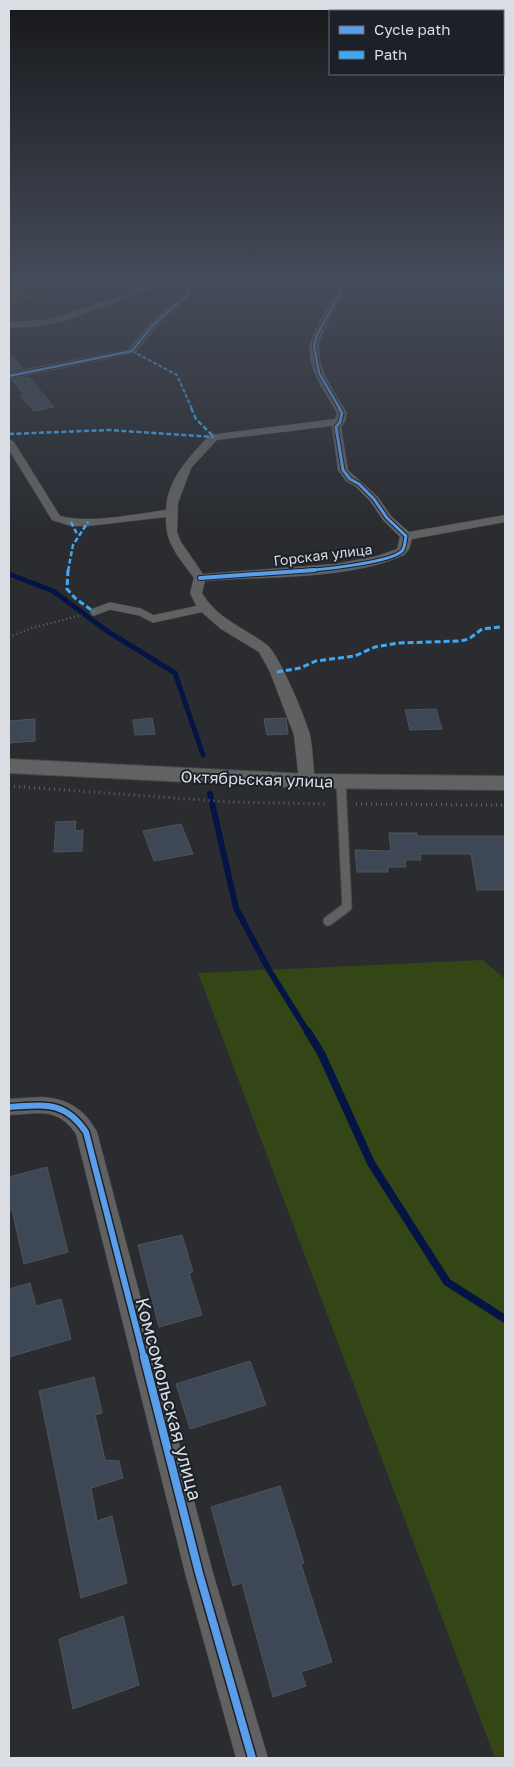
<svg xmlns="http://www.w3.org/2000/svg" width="514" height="1767" font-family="'Golos Text',sans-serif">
  <rect width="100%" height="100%" fill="#2a2c30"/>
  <g fill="#344615">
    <path d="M47,279H83L9,307V294Z"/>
    <path d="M483,960L505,979V1758H495L198,973Z"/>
  </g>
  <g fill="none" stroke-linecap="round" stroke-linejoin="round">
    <path stroke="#041545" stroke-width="5" d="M9,574L53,591L107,631L175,673L203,755"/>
    <path stroke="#041545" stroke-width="6" d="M210,794L236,908L269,970L309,1034"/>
    <path stroke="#041545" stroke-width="8" d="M308,1032L321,1053L371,1163L447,1282L505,1319"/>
  </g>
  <g fill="#3e4756" stroke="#515356">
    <path d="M9,352L22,368L9,371Z"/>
    <path d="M29,377L54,407L34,411L20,396L24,395L12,380Z"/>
    <path d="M436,709L442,729L410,730L405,710Z"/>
    <path d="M152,718L155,734L135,735L133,720Z"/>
    <path d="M286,718L288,734L267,735L264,719Z"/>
    <path d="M35,719V741L9,743V721Z"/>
    <path d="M76,821L75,831L83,830L82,851L54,852L56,822Z"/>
    <path d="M181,824L193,854L154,861L143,831Z"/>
    <path d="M389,833H417V836H505V890H477L471,854H420L421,860H405L406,867H388V872H357L355,850L391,851Z"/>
    <path d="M47,1167L68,1252L24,1264L12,1210L9,1211V1177Z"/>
    <path d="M182,1235L193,1272L189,1273L202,1315L159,1327L138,1245Z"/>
    <path d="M30,1283L36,1306L61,1299L71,1339L9,1357V1289Z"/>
    <path d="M250,1361L266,1405L190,1429L176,1384Z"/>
    <path d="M94,1377L102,1413L95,1415L105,1460L119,1461L123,1478L91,1488L97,1521L112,1516L127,1583L81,1598L39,1391Z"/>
    <path d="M280,1486L304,1563L301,1564L332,1662L301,1672L306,1686L273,1697L242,1583L233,1586L211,1507Z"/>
    <path d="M123,1616L139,1685L73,1709L59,1639Z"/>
  </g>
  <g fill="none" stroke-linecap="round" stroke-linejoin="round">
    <g stroke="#47484c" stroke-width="8">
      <path id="service-far1" d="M94,612L110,606L140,612L153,619L204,608"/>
    </g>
    <g stroke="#47484c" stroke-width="11">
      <path id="service" d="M328,921L347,907L341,782"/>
    </g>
    <g stroke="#47484c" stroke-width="1">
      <g id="minor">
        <path d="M166,279H178L64,321L42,326L9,328V322L42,320L59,317Z"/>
        <path d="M184,279H192V290L188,297L157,326L135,353L9,379V373L129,349L150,323L182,295L185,288Z"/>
        <path d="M344,279H352C345,292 319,335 319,345C317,370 335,393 347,413L345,422L341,427L348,470L378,497L391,516L409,532L505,515V522L412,539L409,549L404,555C350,580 265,576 205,581L202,593C217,619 245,628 267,645C279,654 306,719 310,735C313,750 313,766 315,781L313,784H301L299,781L294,735L270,672L259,652L221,629L198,609L190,593L194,578C179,557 165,544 166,517L88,526H71L52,520L9,450V439L14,442L60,516C91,524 134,514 166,510C167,479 190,456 210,435L335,419L337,413C326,393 307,369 310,345C311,333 337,292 344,279ZM332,426L338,470L346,481L355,486L370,501L383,520L400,537L397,549L377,556L335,564L203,574L181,542L177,532L178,503L191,468L217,440Z"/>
        <path d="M43,1097C69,1099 85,1110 97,1132L213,1573L268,1758H236L185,1573L76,1134C57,1106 38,1114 9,1115V1099Z"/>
      </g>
    </g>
    <g stroke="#47484c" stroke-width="2">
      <path id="secondary" d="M9,759L307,774L505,776V790L307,788L9,773Z"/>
    </g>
    <path stroke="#616364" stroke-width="2.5" stroke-dasharray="1 3" stroke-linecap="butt" d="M9,637L32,628L82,615"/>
    <g stroke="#616364" stroke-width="3" stroke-dasharray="1 4" stroke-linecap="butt">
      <path d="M9,786L230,802L327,804"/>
      <path d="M356,804L505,805"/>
    </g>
    <use href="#service-far1" stroke="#606160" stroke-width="7"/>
    <use href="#service" stroke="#606160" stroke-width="9"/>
    <use href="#minor" fill="#606160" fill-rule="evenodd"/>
    <use href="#secondary" fill="#616363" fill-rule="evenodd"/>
    <g stroke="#606263" stroke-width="2" stroke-dasharray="4 2" stroke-linecap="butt">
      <path d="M9,283L21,279"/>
      <path d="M9,293L45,279"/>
    </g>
    <path stroke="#3fa9f5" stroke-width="2" stroke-dasharray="4 2" stroke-linecap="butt" d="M132,351L177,375L192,409"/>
    <g stroke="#3fa9f5" stroke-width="2.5" stroke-dasharray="5 2.5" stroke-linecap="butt">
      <path d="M191,408L196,419L214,437"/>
      <path d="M9,434L109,430L214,437"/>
      <path d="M71,522L77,534"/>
      <path d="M68,571L73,545L88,522"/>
    </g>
    <g stroke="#3fa9f5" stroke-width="3" stroke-dasharray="6 3" stroke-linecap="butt">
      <path d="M68,570L67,589L75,598L94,612"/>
      <path d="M277,672L300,668L316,661L355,656L375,647L398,643L460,641L469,639L482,629L500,627"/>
    </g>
    <g stroke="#1c2129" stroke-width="4.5">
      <g id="cycleway-far4">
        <path d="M9,376L132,351L153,325L186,296L189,288L188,279"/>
        <path d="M340,409L319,373L314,346L317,335L348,279"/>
      </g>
    </g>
    <g stroke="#1c2129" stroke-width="5">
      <path id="cycleway-far3" d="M299,571C318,570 390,563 402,551C405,548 405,540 406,536L387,518L374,499L359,484L350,479L343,470L336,427L340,422L342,413L339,408"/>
    </g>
    <g stroke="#1c2129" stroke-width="6">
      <path id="cycleway-far2" d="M200,578L315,570"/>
    </g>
    <g stroke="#1c2129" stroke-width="9">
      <path id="cycleway-far1" d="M9,1107C44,1105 64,1100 86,1132L144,1358"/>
    </g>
    <g stroke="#1c2129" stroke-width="11">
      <path id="cycleway" d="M144,1357L199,1573L252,1758"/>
    </g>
    <use href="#cycleway-far4" stroke="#5a9eea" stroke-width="2.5"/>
    <use href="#cycleway-far3" stroke="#5a9eea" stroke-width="3"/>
    <use href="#cycleway-far2" stroke="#5a9eea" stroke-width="4"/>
    <use href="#cycleway-far1" stroke="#5a9eea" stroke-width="6"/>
    <use href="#cycleway" stroke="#5a9eea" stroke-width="8"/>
  </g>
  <linearGradient id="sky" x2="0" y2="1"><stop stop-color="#17181a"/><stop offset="0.53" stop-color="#444b59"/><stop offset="1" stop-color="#444b59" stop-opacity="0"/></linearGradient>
  <rect width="514" height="527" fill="url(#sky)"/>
  <g text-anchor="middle" stroke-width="4" stroke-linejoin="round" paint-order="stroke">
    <g font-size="14" fill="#dadee4" stroke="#1c2129">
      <text transform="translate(323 555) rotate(-7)" y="5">Горская улица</text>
    </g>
    <g font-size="16" fill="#dadee4" stroke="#1c2129">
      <text transform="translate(257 779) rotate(2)" y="6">Октябрьская улица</text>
    </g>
    <g font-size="19" fill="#dadee4" stroke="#1c2129">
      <text transform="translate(169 1399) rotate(75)" y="7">Комсомольская улица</text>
    </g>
  </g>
  <rect width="514" height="1767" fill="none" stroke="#dadee4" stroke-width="20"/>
  <rect x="329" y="10" width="175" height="65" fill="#1c2129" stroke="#686d74"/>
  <rect x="339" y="26" width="25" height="8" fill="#5a9eea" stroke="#686d74"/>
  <text x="374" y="35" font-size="15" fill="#dadee4">Cycle path</text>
  <rect x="339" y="51" width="25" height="8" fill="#3fa9f5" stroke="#686d74"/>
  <text x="374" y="60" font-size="15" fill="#dadee4">Path</text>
</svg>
